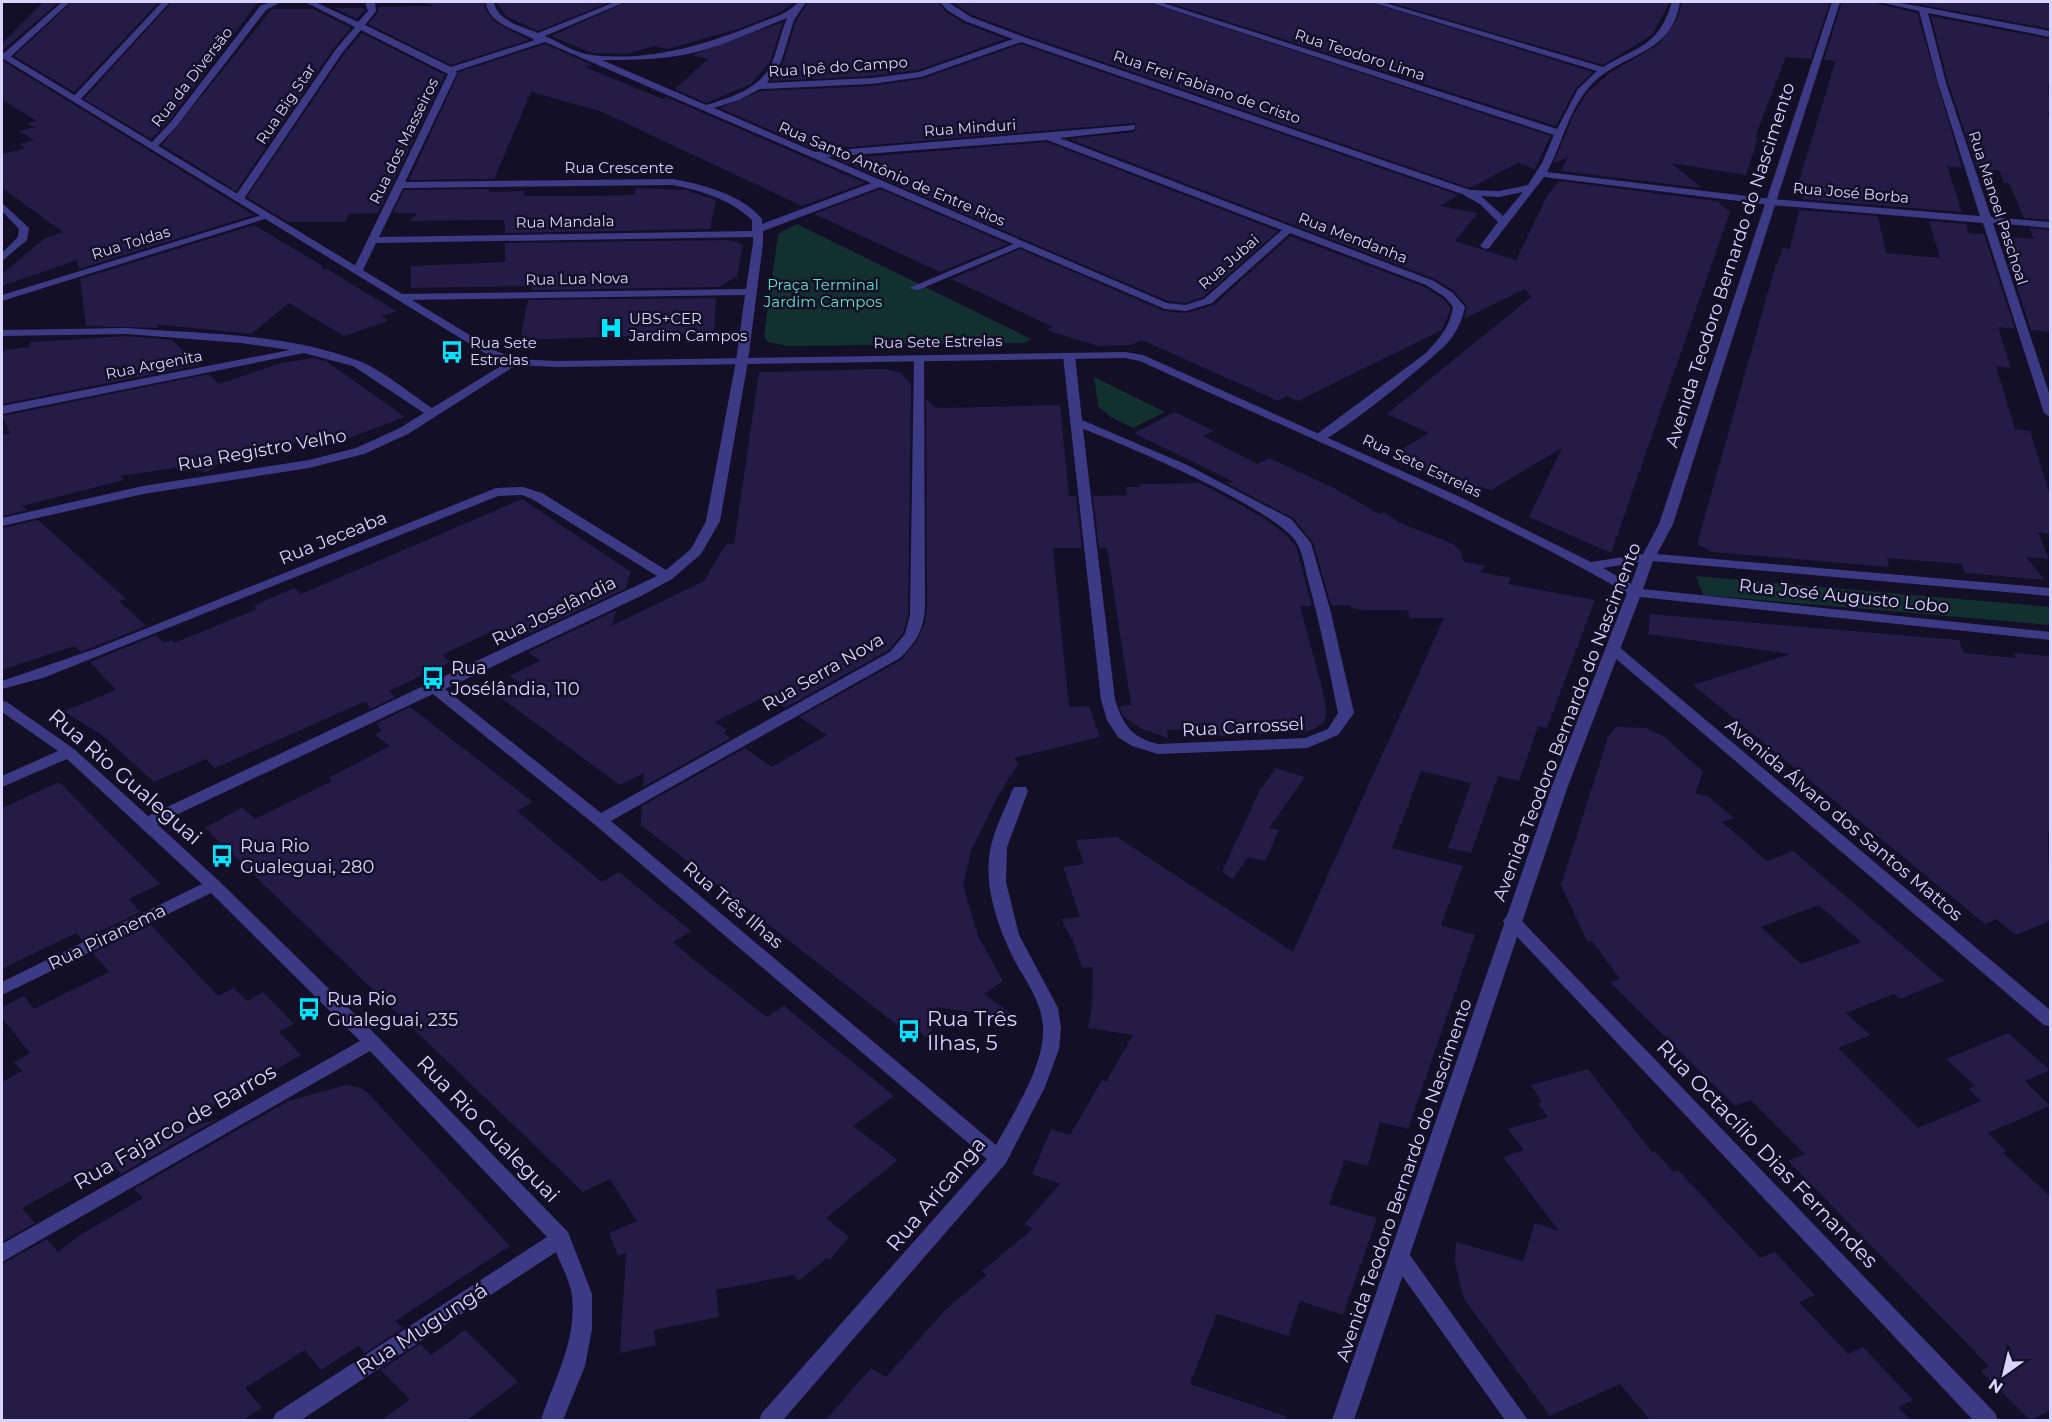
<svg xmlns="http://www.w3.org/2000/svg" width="2052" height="1422" font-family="Montserrat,sans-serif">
  <rect width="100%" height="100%" fill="#130f26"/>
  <g fill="#12302f">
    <path d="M797,224L1031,339L1025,343L787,346L768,342L764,336L778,234Z"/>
    <path d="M1094,377L1165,412L1133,428L1111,417L1098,406Z"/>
    <path d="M1696,576L2050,607V625L1703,595Z"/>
  </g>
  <g fill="#241b47" fill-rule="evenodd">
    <path d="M43,2H59L2,51V44Z"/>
    <path d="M72,2H159L74,92L14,56Z"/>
    <path d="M172,2H258L168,122L151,139L84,99Z"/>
    <path d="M423,2H484L486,11L496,23L529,40L451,65L368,24L378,12V7L434,6Z"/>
    <path d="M496,2H610L538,31L506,16Z"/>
    <path d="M627,2H795L779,13L738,29L668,49L654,46L627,54L592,53L551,36Z"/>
    <path d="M808,2H938L946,12L964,23L1006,39L918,70L872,76L771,81L783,63L796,21Z"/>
    <path d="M951,2H1147L1551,136L1535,169L1518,163L1470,188L1025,35L972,15Z"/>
    <path d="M1166,2H1369L1593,72L1576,88L1556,126Z"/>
    <path d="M1388,2H1670L1652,35L1603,65Z"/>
    <path d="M1682,2H1830L1811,59L1786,57L1755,137L1758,138L1746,175L1671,163L1702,188L1561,171L1568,157L1553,164L1574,114L1587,93L1608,74L1659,44L1677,20Z"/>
    <path d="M1842,2H1877L1879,4L1917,13L1962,168L1947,166L1962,212L1802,199L1803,195L1796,191L1833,69L1835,61L1824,60Z"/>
    <path d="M1904,2H2050V29L1923,5Z"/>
    <path d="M334,8H364L365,10L357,19Z"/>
    <path d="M272,9H313L351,28L334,48L236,191L162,145Z"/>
    <path d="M1931,16L2050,39V85H2048L2050,109L2048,114L2050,120V220L2024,218L2009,183H2004L2000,171L1977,169L1948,82Z"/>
    <path d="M783,22L770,62L751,84L706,103L675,89L708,59L692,55Z"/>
    <path d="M362,33L445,75L378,213L349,214L345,222H288L247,197L344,54Z"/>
    <path d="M545,44L592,65L585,67L663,99L666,97L865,183L802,206L600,111L531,92L494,179L409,180L459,72Z"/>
    <path d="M1021,44L1459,195L1440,206L1478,213L1455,241L1516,260L1547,196L1559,181L1717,201L1730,212L1611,553L1529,517L1562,448L1491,490L1476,486L1470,490L1390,456L1429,433L1387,414L1531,297L1525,289L1464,319L1467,306L1454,291L1435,279L1069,139L1133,132L1137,129L1135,123L815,150L720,108L761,91L872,86L921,79Z"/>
    <path d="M2,61H3L254,215L79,269L77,260L2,286V274L45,238L63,232L2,188V154L25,148L19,144L34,140L19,131L34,127L27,123L37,121L2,100Z"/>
    <path d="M1047,142L1278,231L1203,297L1185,303L1168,301L836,159Z"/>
    <path d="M636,188L686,190L716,200L710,229L505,233L504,220L410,221L417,213H393L404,190L489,189V192L525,191L523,196H575L634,195Z"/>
    <path d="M880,189L1008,244L940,272L814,214Z"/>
    <path d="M1799,210L1878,216L1886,253L1940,258L1929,221L1966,224L1969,233L1984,234L2015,329L1998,327L2011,368L1996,366L2015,429L2030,431L2050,495V534L2038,532L2049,559L2026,557L2045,580L1965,573L1962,564L1887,558L1889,567L1712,552L1697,544L1773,274L1783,248L1790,249Z"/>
    <path d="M254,225L323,266L321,269H327L396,311L382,316L388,321L344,336L289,303L251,334L155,324L159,328L86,326L80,279Z"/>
    <path d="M2029,228L2050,230V332L2031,330L2000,236L2034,239Z"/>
    <path d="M1290,236L1425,287L1443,299L1451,308L1442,330L1298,401L1287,396L1278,401L1142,340L1131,345L1098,346L1046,330L1053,327L951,279L1020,249L1164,311L1187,313L1214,305Z"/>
    <path d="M728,240L743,244L737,276L719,287L531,290L532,286L411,288V266L505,262V243Z"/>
    <path d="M716,298L714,333L520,340L528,300Z"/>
    <path d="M127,336L172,340L199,365L2,404V355L5,350L29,347L31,342Z"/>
    <path d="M314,358L326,361L405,417L341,441L336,436L319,442L312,437L222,465L220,463L207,472L175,468L120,476L124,480L22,506L27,510L2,516V435L10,433L2,416L209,374L219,384L281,363Z"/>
    <path d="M884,369L901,373L911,384L908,615L903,633L889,650L785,708L766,696L715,722L727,730L723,733L731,738L643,787L644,773L620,785L497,695L520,683L509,676L540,661L528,652L617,610L611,626L704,581L726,544H734L759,372Z"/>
    <path d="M926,399L934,407L945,408L1060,405L1069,496H1076L1082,548H1053L1069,707L1089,706L1100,737L1014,758L1018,764L998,796L971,851L963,885L978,936L1003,981L984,994L1018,1019L936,1007L929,1039L907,1023L901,1028L641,825L642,806L745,748L772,767L827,735L799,717L901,660L916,642L925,623L927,607Z"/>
    <path d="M1175,412L1214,431L1203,436L1257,464L1269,458L1334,488L1379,514L1384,512L1398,522L1451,543L1460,550L1464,562L1486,566L1480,572L1511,578L1508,584L1595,600L1547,728L1538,726L1519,781L1498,776L1471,853L1448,848L1471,783L1421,771L1392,848L1463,866L1441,925L1475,935L1408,1129L1380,1122L1368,1166L1345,1160L1329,1204L1377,1218L1343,1315L1300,1301L1288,1336L1217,1314L1190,1384L1285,1416V1420H826L871,1368L886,1377L945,1310L987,1275L982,1271L1033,1229L1024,1224L1060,1184L1032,1174L1051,1129L1070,1135L1102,1080L1106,1082L1133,1035L1088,1028L1092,1007L1093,967L1082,968L1073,941L1061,919L1080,917L1063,867L1084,864L1076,840L1117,837L1293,952L1444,618H1410L1407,610H1362L1351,608L1350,605H1331L1313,542L1293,518L1226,483L1234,482L1134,433Z"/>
    <path d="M1201,483L1262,517L1284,533L1296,546L1312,606H1300L1322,688L1327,713L1323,723L1314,729L1304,732L1218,736L1216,728L1167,730L1168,738L1142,729L1123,716L1119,706L1131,705L1107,548H1099L1093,496L1127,495L1126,487H1140L1139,484Z"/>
    <path d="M522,499L631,572L625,589L513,641L496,629L442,655L450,662L389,691L396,697L370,709L366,701L215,768L206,759L154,782L103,736L64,711L116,690L90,662L156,635L164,643L171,640L174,643L257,609L253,606L294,588L301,594Z"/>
    <path d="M38,520L126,599L119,601L146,626L81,652L75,646L2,670V528Z"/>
    <path d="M1650,614L1959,640L1964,653L2016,658L2014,653L2050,656V831L2048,832L2050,921L2016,935L1996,919L1985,924L1693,685L1790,654L1648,634Z"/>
    <path d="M410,707L533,802L517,811L602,882L619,872L691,931L673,942L695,961L767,1017L784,1006L894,1096L853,1126L898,1160L826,1218L849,1237L830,1260L827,1258L799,1281L793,1275L716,1290L719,1317L654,1330L656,1345L620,1353L626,1253L618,1256L609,1233L637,1221L610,1179L583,1192L205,828L242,807L255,819L332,781L328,778L390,746L375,735L381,731L377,723Z"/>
    <path d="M1616,727L1646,728L1665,737L1703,772L1695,793L1709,797L1734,818L1722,822L1767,861L1793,851L1944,981L1900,999L1894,994L1846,1013L1870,1035L1838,1048L1918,1128L1981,1101L1968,1089L1975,1086L1946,1059L2008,1033L2050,1070L2025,1081L2050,1106L1988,1133L2006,1151L2003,1153L2050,1196V1411L2030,1420L1981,1371L1989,1366L1788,1161L1805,1154L1751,1100L1735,1106L1610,982L1620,979L1592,941H1587L1561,885L1608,737ZM1819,905L1861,942L1801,964L1761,927Z"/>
    <path d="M1276,768L1305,777L1269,828L1279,830L1265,861L1248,857L1233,879L1222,872L1260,790Z"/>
    <path d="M59,782L160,884L129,899L140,912L82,940L76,933L2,969V808Z"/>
    <path d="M151,925L218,996L234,988L247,1001L263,992L294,1024L279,1032L301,1055L180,1125L182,1129L218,1119L121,1174L109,1160L22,1208L35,1223L2,1242V1082L22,1071L14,1062L30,1053L2,1018V1007L24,996L34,1009L109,972L93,953Z"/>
    <path d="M1588,1069L1652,1152L1655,1151L1673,1172L1678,1170L1760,1258L1775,1252L1815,1295L1799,1302L1848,1354L1863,1347L1913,1400L1898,1407L1910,1420H1650L1620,1384L1550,1416L1464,1299L1455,1264L1456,1242L1523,1261L1535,1223L1559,1231L1503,1157L1524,1150L1508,1129L1548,1117L1538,1104L1542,1102L1531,1085Z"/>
    <path d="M346,1085L361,1088L367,1092L510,1246L398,1319L395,1321L403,1328L365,1353L358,1346L321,1370L305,1350L245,1388L262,1408L243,1420H2V1264L47,1239L58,1252L80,1235L143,1198L134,1189L288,1101Z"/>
    <path d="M465,1330L518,1382L467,1420H382L410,1399L381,1370L420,1344L431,1355Z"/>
  </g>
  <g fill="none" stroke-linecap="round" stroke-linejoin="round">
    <path fill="#3d3a85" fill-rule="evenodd" d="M1016,243L1025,245L918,290L909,288Z"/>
    <g fill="#3d3a85" fill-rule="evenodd">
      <path d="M62,2H70L8,59H2V55Z"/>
      <path d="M162,2H170L79,101H73V97Z"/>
      <path d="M271,2H281L266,10L176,127L156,148H150V144L170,123L260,6Z"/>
      <path d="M305,2H315L358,22L368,11L365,2H375L376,11L365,25L451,67L535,40C520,31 487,24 486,2H494C497,21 521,26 538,33L615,2H625L545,36C559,42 577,54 592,55C649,62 706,45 759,23C774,17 788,14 798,2H806L794,20L781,62L767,83L872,78L919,72L1013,39L965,21L947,10L940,2H948L971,17L1024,37L1470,190L1499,191L1528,185L1542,163L1554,135L1149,2H1160L1557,129L1578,89L1597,71L1371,2H1382L1603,67C1640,45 1658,47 1672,2H1680C1672,54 1626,52 1594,82C1569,106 1563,143 1547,172L1771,199L1980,216L1938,83L1919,11L1879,2H1893L1923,7L2050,31V37L1928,13L1946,83L1991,217L2050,222V228L1993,223L2050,396V417L2044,413L1983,223L1771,205L1544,177L1489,248L1485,249L1480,246L1498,222L1480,204L1462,194L1021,42L921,77L872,84L760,89L739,100L714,108L815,152L1135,125V129L1132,130L1060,138L1434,281L1453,293L1465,307C1462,320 1458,330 1449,341C1436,357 1338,436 1321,441L1315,437L1317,434L1426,353C1439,339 1450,327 1453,307L1445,297L1426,285L1290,233L1212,303L1186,311L1165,309L880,187L763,231V243L748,361L720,521L701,554L672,579L643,595L445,689L601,813L890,652L905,634L910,615L914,359L916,357H924L925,607C924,629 916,643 900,658L611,821L996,1145C1014,1112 1045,1065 1043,1027C1042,1004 1028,984 1017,965C999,931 982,886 991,846C995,828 1005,809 1012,791L1014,787H1026L1028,791L1007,847L1006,882L1019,935L1058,1008L1061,1028L1059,1049L1045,1087L1006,1163L783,1420H759L762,1413L987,1159L594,824L433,694L157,824L219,881L378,1037L568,1232L592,1294V1329L585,1366L563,1420H541C554,1379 577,1342 572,1295C570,1281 561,1265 556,1252L301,1420H273L276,1413L547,1237L370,1051L2,1262V1244L360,1041L211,893L2,995V982L202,884L67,759L2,787V776L58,751L2,712V701L7,702L74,749L148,816L657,576L532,499L522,495L498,496L43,678L2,689V681L95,649L496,488L523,487L542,493L666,570L691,549L706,521L736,361L745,295L403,300L397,297L403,294L746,289L753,243V237L376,243L362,272H354L353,270L448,74L361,30L342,53L243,200H235L234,198L336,49L355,27ZM787,18C781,32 778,48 772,63C760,89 731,97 706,105L602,60C627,60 652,60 677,56C715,50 752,32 787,18ZM545,42L871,183L762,224V219C741,194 704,185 673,179L405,182L457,73L456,71ZM1047,140L1282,230L1204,299L1185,305L1167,303L827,157ZM673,185C702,191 730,199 752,220V231L379,237L403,188ZM1523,192L1503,216L1481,196L1499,197Z"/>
      <path d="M2,203L29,228L27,240L2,261V253L18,237L19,229L2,211Z"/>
      <path d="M265,214L274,216L2,301V295Z"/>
      <path d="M127,328C204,334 286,333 359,361C381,369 412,395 432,408L511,360H519L521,362L408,434L364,454L309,468L143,494L2,526V518L143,486L309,460L356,448L400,428L424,413L353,366L304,353L2,414V406L290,350L241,343L127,334L2,336V330Z"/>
      <path d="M1069,353L1075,356L1082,420L1187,465L1291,519L1311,543L1330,609L1354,713L1338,735L1307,748L1158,754L1132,746L1118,737L1107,720L1101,700L1063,356ZM1083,429C1124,444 1282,511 1298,545C1303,555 1305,569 1308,580C1320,624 1329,668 1338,713L1328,729L1305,738L1158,744C1132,738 1123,725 1115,700Z"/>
      <path d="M1613,645L1618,646L2050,1010V1026L2044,1025L1608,652L1606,649L1608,646Z"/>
      <path d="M1512,915L1518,917L1995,1413L1998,1420H1973L1506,925L1503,921L1506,917Z"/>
      <path d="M1400,1249L1407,1251L1528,1420H1505L1393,1263L1390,1257L1393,1251Z"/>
    </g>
    <path fill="#3d3a85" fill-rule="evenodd" d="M1832,2H1840L1673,524L1657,554L2050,588V596L1653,561L1643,589L2050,632V640L1640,597L1568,786L1354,1420H1332L1552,786L1627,593C1471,504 1303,436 1140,361L1125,358L557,367L515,365L488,355L2,58V53H5L496,351L517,359L557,361L1125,352L1143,355L1460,497L1591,562L1643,554L1659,524ZM1639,562L1631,584L1603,568Z"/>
  </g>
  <defs>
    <g id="hospital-bare" transform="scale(1.8)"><path d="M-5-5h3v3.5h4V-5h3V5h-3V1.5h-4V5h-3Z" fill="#00e5ff" stroke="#130f26" stroke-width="2.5" paint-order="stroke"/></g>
    <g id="bus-bare" transform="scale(1.8)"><path d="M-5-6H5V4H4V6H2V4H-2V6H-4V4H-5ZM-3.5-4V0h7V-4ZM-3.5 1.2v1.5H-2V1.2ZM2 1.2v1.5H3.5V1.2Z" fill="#00e5ff" stroke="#130f26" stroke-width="2.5" paint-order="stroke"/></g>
  </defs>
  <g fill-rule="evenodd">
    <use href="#hospital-bare" x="611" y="328"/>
    <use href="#bus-bare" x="452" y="352"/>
    <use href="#bus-bare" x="433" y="678"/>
    <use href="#bus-bare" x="222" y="856"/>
    <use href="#bus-bare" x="309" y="1009"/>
    <use href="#bus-bare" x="909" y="1031"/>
  </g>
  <g text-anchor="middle" stroke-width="5" stroke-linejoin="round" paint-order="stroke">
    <g font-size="15" fill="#d9d4ff" stroke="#130f26">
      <text transform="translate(1360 55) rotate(18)" y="5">Rua Teodoro Lima</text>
      <text transform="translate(838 67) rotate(-4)" y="5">Rua Ipê do Campo</text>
      <text transform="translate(192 77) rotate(-52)" y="5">Rua da Diversão</text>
      <text transform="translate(1207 87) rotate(19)" y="5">Rua Frei Fabiano de Cristo</text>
      <text transform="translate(286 104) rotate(-56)" y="5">Rua Big Star</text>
      <text transform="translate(970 128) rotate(-4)" y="5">Rua Minduri</text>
      <text transform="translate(404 141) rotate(-64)" y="5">Rua dos Masseiros</text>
      <text x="619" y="173">Rua Crescente</text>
      <text transform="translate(892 174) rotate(23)" y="5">Rua Santo Antônio de Entre Rios</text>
      <text transform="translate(1851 193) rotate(5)" y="5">Rua José Borba</text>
      <text transform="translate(1998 208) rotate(72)" y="5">Rua Manoel Paschoal</text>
      <text transform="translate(565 222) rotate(-1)" y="5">Rua Mandala</text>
      <text transform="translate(1353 238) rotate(21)" y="5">Rua Mendanha</text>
      <text transform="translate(131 243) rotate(-17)" y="5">Rua Toldas</text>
      <text transform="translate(1229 262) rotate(-41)" y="5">Rua Jubai</text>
      <text transform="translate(577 279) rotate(-1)" y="5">Rua Lua Nova</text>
      <text transform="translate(938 342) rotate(-1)" y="5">Rua Sete Estrelas</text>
      <text transform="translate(154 365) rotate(-11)" y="5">Rua Argenita</text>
      <text transform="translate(1422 466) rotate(25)" y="5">Rua Sete Estrelas</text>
    </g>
    <g font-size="15" fill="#5fe0c0" stroke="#130f26">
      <text x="823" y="290">Praça Terminal<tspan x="823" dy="17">Jardim Campos</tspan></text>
    </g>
    <g font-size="15" fill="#d9d4ff" stroke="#130f26" text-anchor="start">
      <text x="629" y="324">UBS+CER<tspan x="629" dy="17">Jardim Campos</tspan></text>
      <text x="470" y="348">Rua Sete<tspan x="470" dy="17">Estrelas</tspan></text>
    </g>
    <g font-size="18" fill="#d9d4ff" stroke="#130f26">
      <text transform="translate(1730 265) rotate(-72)" y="6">Avenida Teodoro Bernardo do Nascimento</text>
      <text transform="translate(262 450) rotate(-10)" y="6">Rua Registro Velho</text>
      <text transform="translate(333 538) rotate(-22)" y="6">Rua Jeceaba</text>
      <text transform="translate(1844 596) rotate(6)" y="6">Rua José Augusto Lobo</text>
      <text transform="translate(554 611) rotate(-26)" y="6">Rua Joselândia</text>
      <text transform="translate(823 672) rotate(-30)" y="6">Rua Serra Nova</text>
      <text transform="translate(1567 722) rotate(-69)" y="6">Avenida Teodoro Bernardo do Nascimento</text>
      <text transform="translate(1243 727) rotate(-3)" y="6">Rua Carrossel</text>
      <text transform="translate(1844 820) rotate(40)" y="6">Avenida Álvaro dos Santos Mattos</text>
      <text transform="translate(733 905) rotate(40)" y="6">Rua Três Ilhas</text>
      <text transform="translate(107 937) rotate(-26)" y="6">Rua Piranema</text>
      <text transform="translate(1404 1180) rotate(-71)" y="6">Avenida Teodoro Bernardo do Nascimento</text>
    </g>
    <g font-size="18" fill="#d9d4ff" stroke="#130f26" text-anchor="start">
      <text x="451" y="674">Rua<tspan x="451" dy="21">Josélândia, 110</tspan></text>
      <text x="240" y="852">Rua Rio<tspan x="240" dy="21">Gualeguai, 280</tspan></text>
      <text x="327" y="1005">Rua Rio<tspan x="327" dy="21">Gualeguai, 235</tspan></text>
    </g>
    <g font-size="21" fill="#d9d4ff" stroke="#130f26">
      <text transform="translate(125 777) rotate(41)" y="7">Rua Rio Gualeguai</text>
      <text transform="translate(175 1127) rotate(-30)" y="7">Rua Fajarco de Barros</text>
      <text transform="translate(488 1129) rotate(46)" y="7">Rua Rio Gualeguai</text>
      <text transform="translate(1767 1154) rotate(46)" y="7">Rua Octacílio Dias Fernandes</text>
      <text transform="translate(936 1194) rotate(-50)" y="7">Rua Aricanga</text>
      <text transform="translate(422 1329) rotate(-33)" y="7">Rua Mugungá</text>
    </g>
    <g font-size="21" fill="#d9d4ff" stroke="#130f26" text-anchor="start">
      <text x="927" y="1026">Rua Três<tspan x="927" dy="24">Ilhas, 5</tspan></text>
    </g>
  </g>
  <rect width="2052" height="1422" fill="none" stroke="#d9d4ff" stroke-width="6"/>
  <g transform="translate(2004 1374) rotate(214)" stroke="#130f26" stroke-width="4.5" paint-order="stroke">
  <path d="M0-4.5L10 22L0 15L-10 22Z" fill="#d9d4ff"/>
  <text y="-9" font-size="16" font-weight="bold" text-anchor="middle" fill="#d9d4ff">N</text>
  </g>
</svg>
